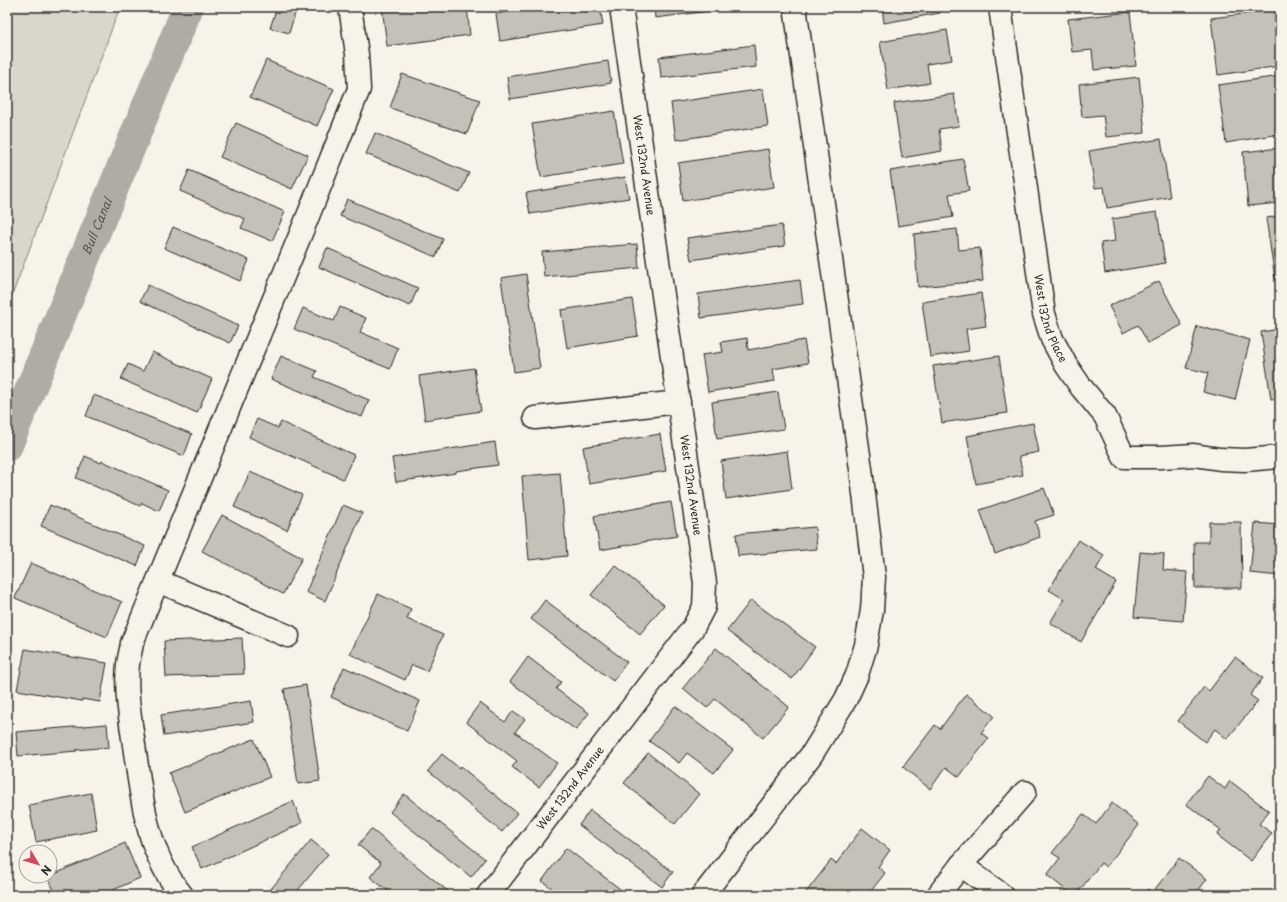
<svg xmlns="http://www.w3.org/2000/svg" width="1287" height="902" font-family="'Playpen Sans',sans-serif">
  <rect width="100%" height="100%" fill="#f7f3e8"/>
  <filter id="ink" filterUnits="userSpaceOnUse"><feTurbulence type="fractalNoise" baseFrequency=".025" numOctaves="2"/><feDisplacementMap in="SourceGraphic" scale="8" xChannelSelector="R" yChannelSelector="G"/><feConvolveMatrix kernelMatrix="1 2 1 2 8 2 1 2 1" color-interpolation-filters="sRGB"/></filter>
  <g filter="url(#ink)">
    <path fill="#dad6cc" stroke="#82807c" d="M7,7H120L7,309Z"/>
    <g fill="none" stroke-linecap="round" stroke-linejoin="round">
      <path stroke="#afaca4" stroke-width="31" id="s1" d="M7,446L188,7"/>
    </g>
    <g fill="#c4c1b9" stroke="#2b2b2b">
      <path d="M277,7H297L289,33L270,28Z"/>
      <path d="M382,7H467L470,35L387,46Z"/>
      <path d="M538,7H600L603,25L500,41L496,14Z"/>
      <path d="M654,7H741L655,18Z"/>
      <path d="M882,7H939L940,13L884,23Z"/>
      <path d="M1276,10L1280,40V66L1218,75L1211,18Z"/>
      <path d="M1130,12L1136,66L1094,70L1092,50L1072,52L1068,19Z"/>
      <path d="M947,30L952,60L927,64L930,83L888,90L880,42Z"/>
      <path d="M754,45L756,67L661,78L659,57Z"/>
      <path d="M266,60L334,89L317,126L250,97Z"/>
      <path d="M608,61L611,83L510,99L507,77Z"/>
      <path d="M402,74L480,100L467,134L390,108Z"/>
      <path d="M1280,76V134L1226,143L1218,85Z"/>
      <path d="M1139,77L1145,133L1106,137L1103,115L1082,117L1079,84Z"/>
      <path d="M763,89L768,126L676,140L671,103Z"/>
      <path d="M954,94L959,126L939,129L942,151L902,158L894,103Z"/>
      <path d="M614,111L623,164L541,177L532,124Z"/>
      <path d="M236,123L308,155L292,189L220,157Z"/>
      <path d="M375,133L469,173L460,193L366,154Z"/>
      <path d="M1161,139L1170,197L1107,208L1104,187L1095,188L1089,151Z"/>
      <path d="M1280,148V203L1248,206L1243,152Z"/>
      <path d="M768,149L774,187L683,201L678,163Z"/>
      <path d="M963,159L969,191L949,194L953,217L898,226L890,171Z"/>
      <path d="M189,170L285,212L272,241L241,228L245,219L180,191Z"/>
      <path d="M625,177L629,198L530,214L526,193Z"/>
      <path d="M347,199L443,239L436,257L340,216Z"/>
      <path d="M1157,212L1165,263L1105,273L1101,243L1115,241L1112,219Z"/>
      <path d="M1280,216V278L1275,279L1266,218Z"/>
      <path d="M782,225L785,246L691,260L687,238Z"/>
      <path d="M173,227L249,260L240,281L164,248Z"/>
      <path d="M957,229L959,250L980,248L983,281L918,287L914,234Z"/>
      <path d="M637,244L639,268L544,277L542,252Z"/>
      <path d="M327,248L418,288L410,306L319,267Z"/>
      <path d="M526,274L540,368L514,372L501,278Z"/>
      <path d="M800,280L803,304L701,318L698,294Z"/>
      <path d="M1159,281L1182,325L1148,343L1138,325L1123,333L1109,306Z"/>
      <path d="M148,285L238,326L230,343L140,301Z"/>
      <path d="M981,293L986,326L966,329L969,351L930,357L922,302Z"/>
      <path d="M632,299L638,336L567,348L561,310Z"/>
      <path d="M340,307L366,318L360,332L398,348L390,369L294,329L303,308L334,321Z"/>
      <path d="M1197,326L1250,340L1235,400L1203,392L1208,373L1186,368Z"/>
      <path d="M1280,329V398L1271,399L1261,332Z"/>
      <path d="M747,338L748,350L804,340L808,363L773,369L775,381L708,392L702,355L723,352L721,342Z"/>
      <path d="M152,352L212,379L197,413L121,379L128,364L143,371Z"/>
      <path d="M281,356L317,371L314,377L369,400L362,417L271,379Z"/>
      <path d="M999,356L1007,413L942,423L933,366Z"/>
      <path d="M474,368L481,411L425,420L419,376Z"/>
      <path d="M778,392L784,429L717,439L712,402Z"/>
      <path d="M94,395L192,434L184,456L86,416Z"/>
      <path d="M257,419L278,428L281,422L354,455L343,479L249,437Z"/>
      <path d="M1033,423L1039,452L1019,456L1023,475L976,484L967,436Z"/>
      <path d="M660,434L666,471L589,484L583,447Z"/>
      <path d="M495,442L498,465L456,471V473L396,482L392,458Z"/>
      <path d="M787,451L792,489L726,499L721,461Z"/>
      <path d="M85,456L101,463L102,461L168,490L159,511L142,503L140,506L76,478Z"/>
      <path d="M250,472L302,495L287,530L234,507Z"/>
      <path d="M560,473L567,556L529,560L522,476Z"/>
      <path d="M1044,488L1054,515L1035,521L1040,537L995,554L980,510Z"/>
      <path d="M671,502L677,536L600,550L594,516Z"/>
      <path d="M50,505L145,546L137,566L41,526Z"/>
      <path d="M343,505L362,513L325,601L306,592Z"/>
      <path d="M222,515L302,558L283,594L202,551Z"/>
      <path d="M1209,522H1241L1242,588H1195L1194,542H1209Z"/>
      <path d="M1255,523L1280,525V576L1250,573Z"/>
      <path d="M815,527L817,549L738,556L736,534Z"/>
      <path d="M1078,540L1104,555L1096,570L1116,582L1081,642L1050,623L1064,599L1049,590Z"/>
      <path d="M1140,552L1164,554L1163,570L1187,572L1183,621L1134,617Z"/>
      <path d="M31,563L122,602L107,637L15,598Z"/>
      <path d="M615,565L664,605L640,634L591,595Z"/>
      <path d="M378,594L411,609L407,619L443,635L427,671L412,665L405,680L350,654Z"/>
      <path d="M545,600L627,662L613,681L531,619Z"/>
      <path d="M751,600L815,647L792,679L727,631Z"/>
      <path d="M242,638L244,674L166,677L164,641Z"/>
      <path d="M716,648L789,707L763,738L715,699L707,708L683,688Z"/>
      <path d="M25,649L107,663L100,702L82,699V701L17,690Z"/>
      <path d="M528,657L561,682L556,689L589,713L576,730L510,682Z"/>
      <path d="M1235,657L1263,678L1250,695L1258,701L1227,739L1215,729L1205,742L1178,721L1204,687L1209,691Z"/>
      <path d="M344,667L420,701L407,731L331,697Z"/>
      <path d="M306,685L320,781L298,784L284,689Z"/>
      <path d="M966,694L994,716L981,733L989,738L959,777L946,767L930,789L903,767L935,725L940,729Z"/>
      <path d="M251,701L254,722L164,736L161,715Z"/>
      <path d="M480,703L505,722L513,711L525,719L515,732L557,763L539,787L512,767L517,761L466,722Z"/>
      <path d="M675,706L733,750L714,773L687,753L679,763L649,741Z"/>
      <path d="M107,724L109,747L76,750L77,751L18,756L16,732Z"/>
      <path d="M254,739L270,777L185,812L169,773Z"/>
      <path d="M648,753L699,794L675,824L624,783Z"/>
      <path d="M442,754L459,768L460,766L517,813L502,832L428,771Z"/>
      <path d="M1208,776L1225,789L1230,781L1269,811L1259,824L1272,833L1251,861L1217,835L1221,830L1186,804Z"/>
      <path d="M91,793L97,830L36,842L29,805Z"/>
      <path d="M404,794L485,859L471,877L390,812Z"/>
      <path d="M293,801L302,823L202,869L192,847Z"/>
      <path d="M1112,803L1139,825L1106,867L1101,863L1076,895H1072L1047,875L1060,858L1052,853L1083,814L1096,824Z"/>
      <path d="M590,810L673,872L662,887L579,825Z"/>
      <path d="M862,828L890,850L878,867L885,873L868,895H804L831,860L836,864Z"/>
      <path d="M371,829L449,892L447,895H393L370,877L381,863L358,845Z"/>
      <path d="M311,840L328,854L294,895H266Z"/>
      <path d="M125,843L140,878L102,895H56L48,877Z"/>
      <path d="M566,848L628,895H561L542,881Z"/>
      <path d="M1179,858L1207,879L1195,895H1143L1148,889L1152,893Z"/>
    </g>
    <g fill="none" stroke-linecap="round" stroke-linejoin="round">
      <g stroke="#2b2b2b" stroke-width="25">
        <g id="minor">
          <path id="s2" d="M1000,7L1044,314L1052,339L1066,365L1081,387L1105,416L1124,457H1161L1194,455L1220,459L1245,460L1280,457"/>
          <path d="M535,418L679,402"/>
          <path d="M158,581L288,636"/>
          <path d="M961,865L1002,895"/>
          <path d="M182,895C148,855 142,802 135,752C131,723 125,693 128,664C129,657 131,650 132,643L306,221L359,89L357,54L350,7"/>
          <path id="s3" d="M488,895L693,628L704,607L705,583L621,7"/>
          <path d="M703,895L812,754L846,699L857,675L866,645L872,610L874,577L861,469L795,7"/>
          <path d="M938,895L961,865L1025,792"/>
        </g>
      </g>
      <use href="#minor" stroke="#f7f3e8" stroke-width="22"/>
    </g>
  </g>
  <g text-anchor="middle" stroke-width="4" stroke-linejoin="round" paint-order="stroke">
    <g font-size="11" fill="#2b2b2b" stroke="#f7f3e8">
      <text transform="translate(644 165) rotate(82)" y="4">West 132nd Avenue</text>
      <text dy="4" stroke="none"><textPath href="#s2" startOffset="316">West 132nd Place</textPath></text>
      <text transform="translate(691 485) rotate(82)" y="4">West 132nd Avenue</text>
      <text dy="4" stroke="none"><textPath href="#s3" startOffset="135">West 132nd Avenue</textPath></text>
    </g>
    <g font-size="12" font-style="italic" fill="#53524f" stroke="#f7f3e8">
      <text dy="4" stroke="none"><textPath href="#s1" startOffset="237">Bull Canal</textPath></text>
    </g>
  </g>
  <rect width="1287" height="902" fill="none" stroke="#f7f3e8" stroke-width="24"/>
  <rect x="12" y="12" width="1263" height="878" fill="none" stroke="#2b2b2b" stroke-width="1.5" filter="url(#ink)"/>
  <g transform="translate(38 864) rotate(128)"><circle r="19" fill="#f7f3e8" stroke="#a5a39c"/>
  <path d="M0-3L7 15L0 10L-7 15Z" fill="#d1495b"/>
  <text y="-6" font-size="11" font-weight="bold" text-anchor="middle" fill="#2b2b2b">N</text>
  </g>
</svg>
